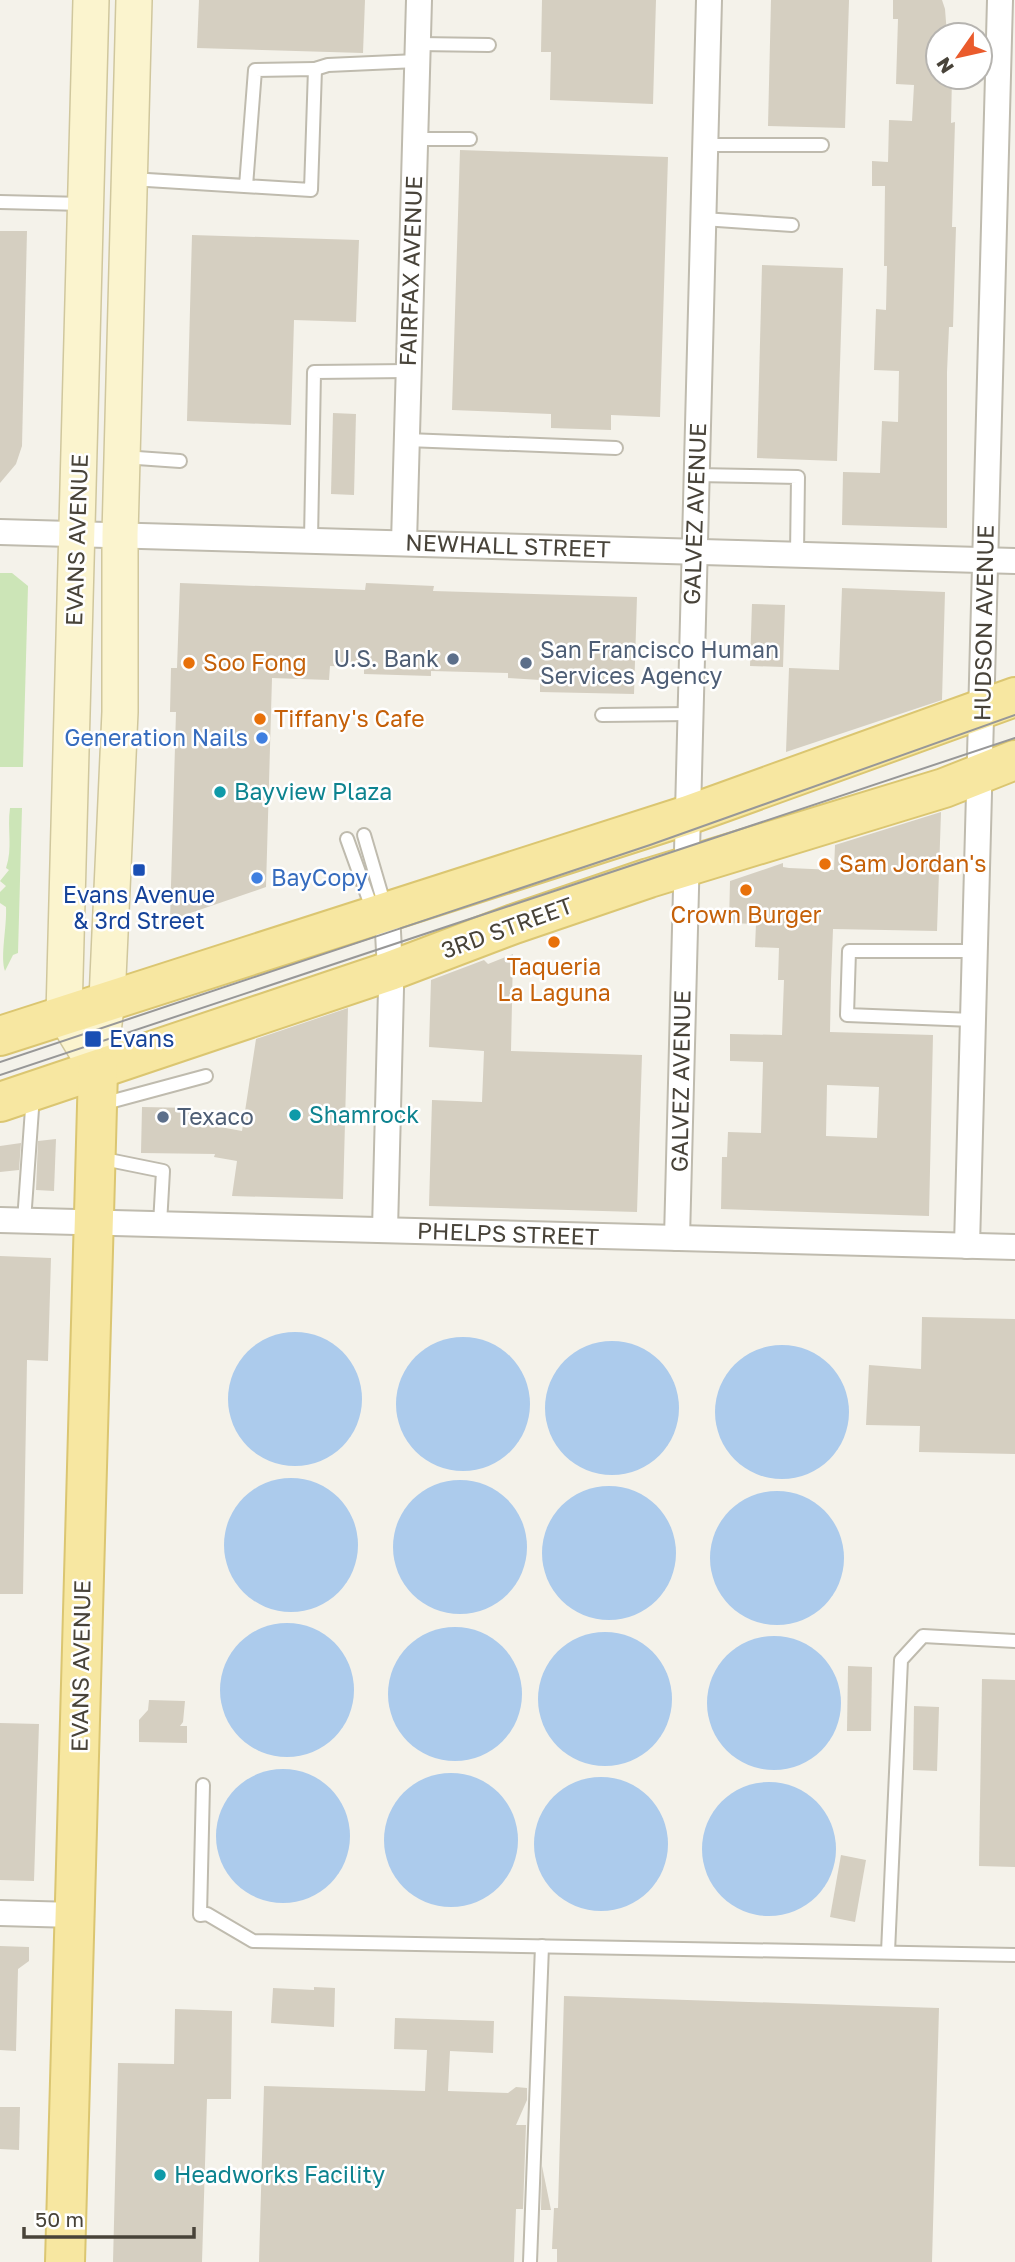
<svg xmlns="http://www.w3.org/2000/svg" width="1015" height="2262" font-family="'Golos Text',sans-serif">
  <rect width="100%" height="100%" fill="#f4f2ea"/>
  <g fill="#cce5b7">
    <path d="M0,573H12L28,586L23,767H0Z"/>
    <path d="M10,808H22L18,953L13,955L5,971C0,957 7,927 6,907L0,903V892L6,886L0,881L9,870L6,868C13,848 7,829 10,808Z"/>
  </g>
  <g fill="#accbec">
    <circle cx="295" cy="1399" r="67"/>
    <circle cx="463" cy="1404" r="67"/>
    <circle cx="612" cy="1408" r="67"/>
    <circle cx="782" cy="1412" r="67"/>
    <circle cx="291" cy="1545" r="67"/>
    <circle cx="460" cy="1547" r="67"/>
    <circle cx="609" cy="1553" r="67"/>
    <circle cx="777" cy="1558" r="67"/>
    <circle cx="287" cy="1690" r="67"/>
    <circle cx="455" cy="1694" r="67"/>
    <circle cx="605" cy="1699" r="67"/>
    <circle cx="774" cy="1703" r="67"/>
    <circle cx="283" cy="1836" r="67"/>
    <circle cx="451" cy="1840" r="67"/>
    <circle cx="601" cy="1844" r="67"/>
    <circle cx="769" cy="1849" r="67"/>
  </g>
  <g fill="#d5cfc1" fill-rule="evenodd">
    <path d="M199,0H365L363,53L197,48Z"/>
    <path d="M542,0H656L653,104L550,100L551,52H541Z"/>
    <path d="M771,0H849L845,128L768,126Z"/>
    <path d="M893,0H942L945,9L947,35H938V77H952L951,123L955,122L952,227H956L953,327H949L947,372V528L842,525L843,472L880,473L882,421L898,422L899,371L874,370L876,309L886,310L887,266H884L885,186H872V161L888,162L889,120L912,121L914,85L896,84L898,19H893Z"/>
    <path d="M460,150L668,157L660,417L611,415V430L551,428V414L452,410Z"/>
    <path d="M0,231H27L22,446L16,464L0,483Z"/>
    <path d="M192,235L359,240L356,322L294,320L291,425L187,421Z"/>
    <path d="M762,265L843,268L837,461L757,458Z"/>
    <path d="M333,413L356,414L354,495L331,494Z"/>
    <path d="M180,583L365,590L366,583L434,586L433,591L637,597L634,694L540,692V680L508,678V673L431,671V676L364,674V667L330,666L329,680L272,678L266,887L170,920L176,712H170L171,668H177Z"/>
    <path d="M842,588L945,592L942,700L786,752L789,668L839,670Z"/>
    <path d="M752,604L785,605L783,667L750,666Z"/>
    <path d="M941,812L937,931L833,929L831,981L830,1032L933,1035L929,1216L721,1209L722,1157H727L728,1132L761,1133L763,1062L730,1061V1034L782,1035L784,980H778L779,948L755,947L756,924L729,923L730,881L783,863V867L789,868L834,870L835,845ZM827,1085L879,1087L877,1138L826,1136Z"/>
    <path d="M513,954L511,1051L642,1055L637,1212L429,1206L432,1100L482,1102L484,1051L429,1047L431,980L484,960L488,964Z"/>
    <path d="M348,1008L343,1199L232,1196L237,1161L214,1157L215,1154L141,1153L142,1107L193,1108V1122L242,1131L256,1039Z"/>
    <path d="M56,1139L54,1191L36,1190L38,1141Z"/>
    <path d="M21,1143L19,1170L0,1172V1146Z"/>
    <path d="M0,1256L51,1258L48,1361L27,1360L23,1594H0Z"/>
    <path d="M922,1317L1015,1319V1454L919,1452L920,1426L866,1425L869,1365L921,1369Z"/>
    <path d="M848,1666L872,1667L871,1731H847Z"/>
    <path d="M982,1679L1015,1680V1867L979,1866Z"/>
    <path d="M149,1700L185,1701L183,1722L180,1726H187V1743L139,1742V1720L148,1710Z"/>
    <path d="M914,1706L939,1707L937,1771L913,1770Z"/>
    <path d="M0,1723L39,1724L34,1881L0,1880Z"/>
    <path d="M841,1855L866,1860L855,1922L830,1917Z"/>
    <path d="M0,1946L29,1947V1961L18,1969L16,2051L0,2050Z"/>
    <path d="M314,1987L335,1988L334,2027L271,2023L273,1988L314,1990Z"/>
    <path d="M564,1996L939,2008L932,2262H557V2249H552L554,2208H558Z"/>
    <path d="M175,2009L232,2011L231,2099H207L202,2262H113L118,2063L174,2064Z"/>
    <path d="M395,2018L494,2021L493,2053L450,2051L448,2091L508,2093L516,2087L527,2088V2100L516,2125H526L523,2209H516L514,2262H259L264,2086L425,2091L427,2050L394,2049Z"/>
    <path d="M0,2107H20L19,2150L0,2149Z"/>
    <path d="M542,2166L551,2210H541Z"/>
  </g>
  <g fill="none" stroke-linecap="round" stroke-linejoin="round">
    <g stroke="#bfbbae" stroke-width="16">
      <g id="lane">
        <path d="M418,44L489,45"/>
        <path d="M315,69L328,65L417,61"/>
        <path d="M415,139H470"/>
        <path d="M705,145H822"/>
        <path d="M131,179L311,190L315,69L255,70L246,186"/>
        <path d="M0,202L84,204"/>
        <path d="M703,219L792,225"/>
        <path d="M407,440L616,448"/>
        <path d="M123,457L180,461"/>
        <path d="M696,475L798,477L797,554"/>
        <path d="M311,540L314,372L408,371"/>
        <path d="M602,715L690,714"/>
        <path d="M364,835L386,910"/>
        <path d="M347,839L373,911"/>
        <path d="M973,1020L847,1015L849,951H975"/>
        <path d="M102,1104L206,1076"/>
        <path d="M99,1158L163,1171L160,1224"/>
        <path d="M24,1221L33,1095"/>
        <path d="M203,1785L200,1915L207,1914L253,1941L1015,1955"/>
        <path d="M888,1952L901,1660L923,1636L1015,1641"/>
        <path d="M530,2262L542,1946"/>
      </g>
    </g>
    <g stroke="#bfbbae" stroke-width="28">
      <g id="street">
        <path d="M0,532L1015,561"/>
        <path d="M404,543L419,0"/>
        <path d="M0,1220L1015,1247"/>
        <path d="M385,1230L391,989L387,913"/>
        <path d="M677,1238L709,0"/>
        <path d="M967,1246L1000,0"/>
        <path d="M0,1913L75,1915"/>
      </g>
    </g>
    <g stroke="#d0c79d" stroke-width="38">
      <g id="secondary">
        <path d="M91,0L64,1014L98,1070"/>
        <path d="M98,1070L107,1000L120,712V535L134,0"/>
      </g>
    </g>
    <g stroke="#dbc671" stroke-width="42">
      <g id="primary">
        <path d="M0,1036L688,815L1015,697"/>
        <path d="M0,1102L390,971L514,924L649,878L944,788L1015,760"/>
        <path d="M65,2262L98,1070"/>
      </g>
    </g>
    <use href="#lane" stroke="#fff" stroke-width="12"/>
    <use href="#street" stroke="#fff" stroke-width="24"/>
    <use href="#secondary" stroke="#fbf4ce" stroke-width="35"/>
    <use href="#primary" stroke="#f7e7a1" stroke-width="38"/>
    <g stroke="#989898" stroke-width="2">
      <path d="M0,1062L650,845L1015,715"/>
      <path d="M0,1075L1015,738"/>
    </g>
  </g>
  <g fill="#5c6f8a" stroke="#fff" stroke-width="2.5">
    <circle cx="453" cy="659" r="7"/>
    <circle cx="526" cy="663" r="7"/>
    <circle cx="163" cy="1117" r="7"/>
  </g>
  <g fill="#e8710a" stroke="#fff" stroke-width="2.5">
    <circle cx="189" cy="663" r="7"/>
    <circle cx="260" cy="719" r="7"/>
    <circle cx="825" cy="864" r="7"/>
    <circle cx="746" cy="890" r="7"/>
    <circle cx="554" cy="942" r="7"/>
  </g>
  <g fill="#3f7fe0" stroke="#fff" stroke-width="2.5">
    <circle cx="262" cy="738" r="7"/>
    <circle cx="257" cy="878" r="7"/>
  </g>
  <g fill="#0f9aa8" stroke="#fff" stroke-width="2.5">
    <circle cx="220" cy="792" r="7"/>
    <circle cx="295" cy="1115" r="7"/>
    <circle cx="160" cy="2175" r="7"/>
  </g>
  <g fill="#1a4fb4" stroke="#fff" stroke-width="2.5">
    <rect x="132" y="863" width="14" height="14" rx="3.5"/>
    <rect x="84" y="1030" width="18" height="18" rx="3.5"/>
  </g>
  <g text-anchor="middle" stroke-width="5" stroke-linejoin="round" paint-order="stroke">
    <g font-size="23" fill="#484339" stroke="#fff">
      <text transform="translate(411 271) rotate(-88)" y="8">FAIRFAX AVENUE</text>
      <text transform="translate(695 514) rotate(-88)" y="8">GALVEZ AVENUE</text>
      <text transform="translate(77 540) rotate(-88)" y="8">EVANS AVENUE</text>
      <text transform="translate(508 546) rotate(2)" y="8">NEWHALL STREET</text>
      <text transform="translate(984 623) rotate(-89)" y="8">HUDSON AVENUE</text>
      <text transform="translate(507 928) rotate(-20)" y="8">3RD STREET</text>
      <text transform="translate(681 1081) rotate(-89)" y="8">GALVEZ AVENUE</text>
      <text transform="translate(508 1234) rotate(2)" y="8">PHELPS STREET</text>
      <text transform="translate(81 1666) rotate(-89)" y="8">EVANS AVENUE</text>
    </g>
    <g font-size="23" fill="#4e5e75" stroke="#fff" text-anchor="start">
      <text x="540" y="658">San Francisco Human<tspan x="540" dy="26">Services Agency</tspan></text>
      <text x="439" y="667" text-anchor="end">U.S. Bank</text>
      <text x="177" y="1125">Texaco</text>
    </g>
    <g font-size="23" fill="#c56008" stroke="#fff" text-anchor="start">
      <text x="203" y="671">Soo Fong</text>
      <text x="274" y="727">Tiffany's Cafe</text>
      <text x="839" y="872">Sam Jordan's</text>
      <text x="746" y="923" text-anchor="middle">Crown Burger</text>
      <text x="554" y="975" text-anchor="middle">Taqueria<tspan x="554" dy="26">La Laguna</tspan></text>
    </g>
    <g font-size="23" fill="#366cbe" stroke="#fff" text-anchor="end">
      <text x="248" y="746">Generation Nails</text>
      <text x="271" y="886" text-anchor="start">BayCopy</text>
    </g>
    <g font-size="23" fill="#0d838f" stroke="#fff" text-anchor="start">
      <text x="234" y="800">Bayview Plaza</text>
      <text x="309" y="1123">Shamrock</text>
      <text x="174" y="2183">Headworks Facility</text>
    </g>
    <g font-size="23" fill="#164399" stroke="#fff">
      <text x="139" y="903">Evans Avenue<tspan x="139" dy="26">&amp; 3rd Street</tspan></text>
      <text x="109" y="1047" text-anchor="start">Evans</text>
    </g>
  </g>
  <g transform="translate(959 56) rotate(236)"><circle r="33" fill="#ffffff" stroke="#b6b4b0" stroke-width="2"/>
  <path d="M0-5L12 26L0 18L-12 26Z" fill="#ea5b2c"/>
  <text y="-10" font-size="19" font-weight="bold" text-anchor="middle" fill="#484339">N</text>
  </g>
  <path d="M24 2227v10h170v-10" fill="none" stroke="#484339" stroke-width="3.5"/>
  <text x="35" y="2227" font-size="21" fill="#484339" stroke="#ffffff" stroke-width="5" paint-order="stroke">50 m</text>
</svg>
